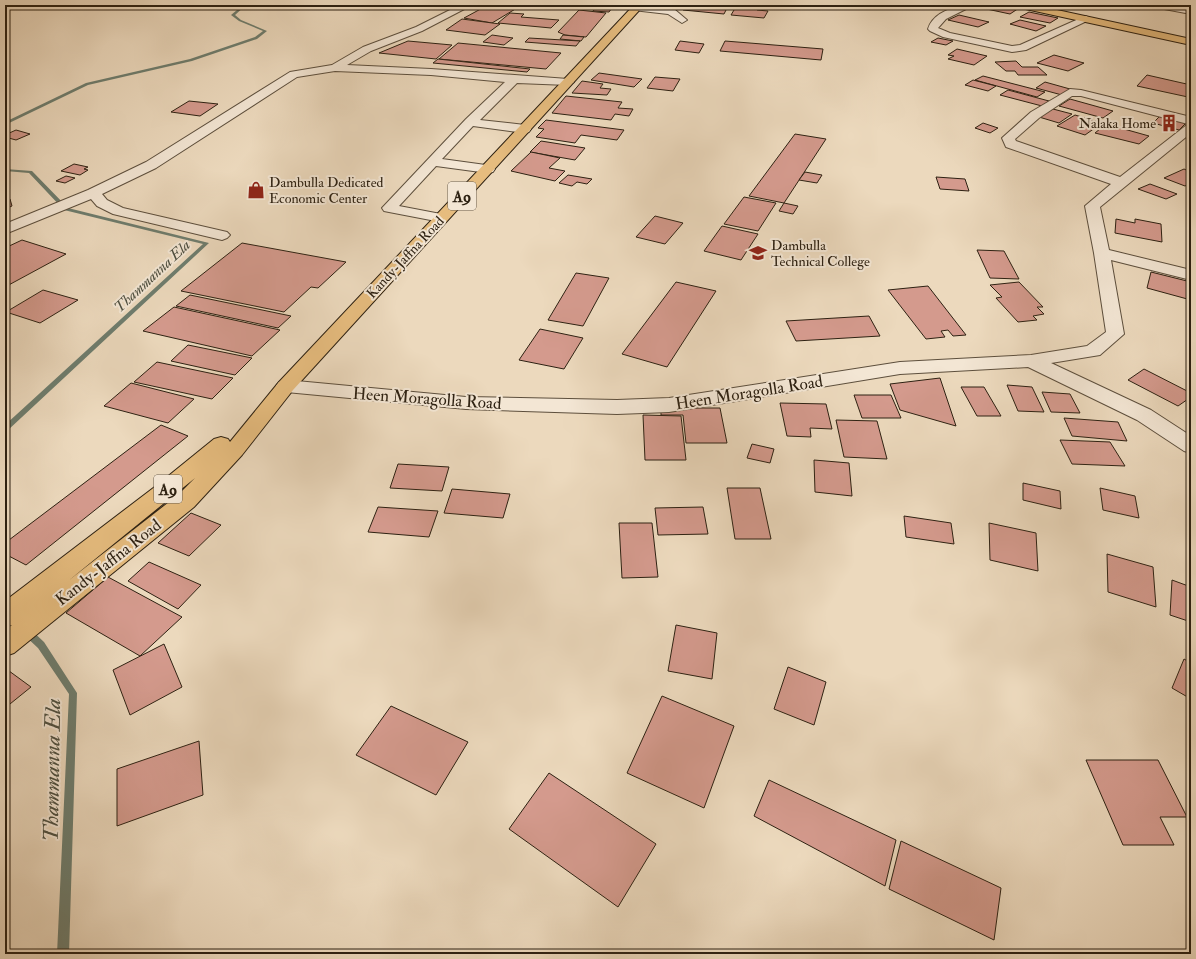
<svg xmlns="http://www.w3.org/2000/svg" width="1196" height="959" font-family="'IM FELL Double Pica',serif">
  <rect width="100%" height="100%" fill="#ecd9bd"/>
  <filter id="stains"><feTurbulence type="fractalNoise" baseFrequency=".005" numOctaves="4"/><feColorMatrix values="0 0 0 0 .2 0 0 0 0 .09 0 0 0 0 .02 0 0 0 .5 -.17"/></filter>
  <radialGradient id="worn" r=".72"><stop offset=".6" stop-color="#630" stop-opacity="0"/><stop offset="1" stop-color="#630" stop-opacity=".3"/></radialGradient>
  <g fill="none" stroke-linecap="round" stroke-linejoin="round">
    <g fill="#6e7d6e" fill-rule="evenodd">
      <path d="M243,5H246L235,15L241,20L267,31L257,39L192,61L88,85L5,125V122L86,83L190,59L255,37L263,31L239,21L231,15Z"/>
      <path d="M5,169L32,171L68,208L209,243L7,431H5V425L203,244L64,210L29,173L5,171Z"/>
      <path d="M26,627L29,628L44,642L77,693L69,954H57L69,694L38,648L23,634L22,631L23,628Z"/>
    </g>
  </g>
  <g fill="#d49a8d" stroke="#2d2112">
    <path d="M488,5H522L492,23L464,18Z"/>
    <path d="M597,5H614L609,12L593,11Z"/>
    <path d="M687,5H714L728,6L724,14L683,10Z"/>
    <path d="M737,5H760L757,10L768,11L764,18L731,15Z"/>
    <path d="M988,5H1004L1019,8L1010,14L982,8Z"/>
    <path d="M579,10L606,13L586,37L565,35L558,32Z"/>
    <path d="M1029,12L1058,18L1050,23L1020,17Z"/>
    <path d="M510,13L524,14L521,17L559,20L551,28L498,23Z"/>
    <path d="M959,15L989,22L978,27L948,20Z"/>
    <path d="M462,19L500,24L485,35L446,30Z"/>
    <path d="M1020,20L1046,26L1036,31L1010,24Z"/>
    <path d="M492,35L513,38L504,45L483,42Z"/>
    <path d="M563,35L584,37L581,41L560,39Z"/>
    <path d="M529,38L580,41L576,46L525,42Z"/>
    <path d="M938,38L953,41L946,45L931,42Z"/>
    <path d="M408,41L452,45L436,59L379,53Z"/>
    <path d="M680,41L704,44L699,53L675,50Z"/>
    <path d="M725,41L823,49L821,60L720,51Z"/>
    <path d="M458,43L561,53L546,69L439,59Z"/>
    <path d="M957,49L987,56L974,65L948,59L954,56L948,55Z"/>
    <path d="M1054,55L1084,63L1068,71L1037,63Z"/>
    <path d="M438,59L530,69L527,72L433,63Z"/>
    <path d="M1016,61L1022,67H1038L1047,75H1018L1015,71H1006L995,62Z"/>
    <path d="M599,73L642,79L634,87L591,80Z"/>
    <path d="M1147,75L1191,85V93L1188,97L1137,86Z"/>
    <path d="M983,76L1045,92L1037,97L975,80Z"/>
    <path d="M655,77L680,79L673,91L647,88Z"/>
    <path d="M973,80L996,86L988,91L965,85Z"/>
    <path d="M582,81L603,84L600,88L611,89L607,95L572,93Z"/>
    <path d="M1045,82L1070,89L1062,95L1036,88Z"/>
    <path d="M1008,90L1049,101L1042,106L1000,95Z"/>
    <path d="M566,96L622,102L618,108L633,109L629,116L615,114L611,120L552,113Z"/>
    <path d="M1070,99L1113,111L1103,118L1059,106Z"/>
    <path d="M189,101L218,104L200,116L171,112Z"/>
    <path d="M1053,109L1072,114L1059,123L1039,117Z"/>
    <path d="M1075,115L1102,123L1085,135L1057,126Z"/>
    <path d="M1160,116L1186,123L1179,130L1153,123Z"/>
    <path d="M546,120L624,130L617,140L581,135L575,143L536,137L544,129L538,128Z"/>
    <path d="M983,123L998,128L990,133L975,128Z"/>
    <path d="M1106,124L1149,136L1139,144L1095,133Z"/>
    <path d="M16,130L30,134L16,140L5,137V135Z"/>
    <path d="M795,134L826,139L784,203L749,196Z"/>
    <path d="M541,141L585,148L575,160L530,152Z"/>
    <path d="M531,152L560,158L549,168L565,171L555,181L511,171Z"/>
    <path d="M74,164L88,167L84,169L88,170L80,175L61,171Z"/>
    <path d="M1184,169L1191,172V183L1185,186L1164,178Z"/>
    <path d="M805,172L822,175L817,183L799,180Z"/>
    <path d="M568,175L592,179L587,184L577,182L572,186L559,183Z"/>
    <path d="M66,176L75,178L65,183L56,181Z"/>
    <path d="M936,177L965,179L969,191L940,189Z"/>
    <path d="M1150,184L1177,194L1166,199L1138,189Z"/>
    <path d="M744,197L776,203L758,231L724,224Z"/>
    <path d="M5,198L10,199L12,206L5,209Z"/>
    <path d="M784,203L798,206L793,214L779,211Z"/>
    <path d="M655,216L683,223L665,244L636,237Z"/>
    <path d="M1116,219L1135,223V219L1161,224L1162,242L1115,233Z"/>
    <path d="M722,226L758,234L741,260L704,251Z"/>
    <path d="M22,240L66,254L5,287V248Z"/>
    <path d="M242,243L346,262L318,288L311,287L284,312L181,291Z"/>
    <path d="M977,250L1004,251L1019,279L990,278Z"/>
    <path d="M1151,272L1191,282V300L1147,288Z"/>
    <path d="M576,273L609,278L583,326L548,320Z"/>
    <path d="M676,282L716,291L667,367L622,354Z"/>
    <path d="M1019,282L1043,307H1037L1044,314L1033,316L1037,320L1018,322L996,298L1002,297L990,285Z"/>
    <path d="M928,286L966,335L953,336L948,330L941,331L945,337L926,339L888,290Z"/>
    <path d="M43,290L78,300L40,323L6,312Z"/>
    <path d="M190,295L291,316L278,328L176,306Z"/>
    <path d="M174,307L280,330L252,356L143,331Z"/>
    <path d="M869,316L880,336L796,341L786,321Z"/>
    <path d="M540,329L583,338L564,369L519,360Z"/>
    <path d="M188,345L252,358L235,375L171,361Z"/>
    <path d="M157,362L233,378L212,399L134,382Z"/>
    <path d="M1144,369L1191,393V397L1178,406L1128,380Z"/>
    <path d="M940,378L956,426L900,410L890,384Z"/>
    <path d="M131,383L194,399L168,423L104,406Z"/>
    <path d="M1007,385L1032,387L1044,412L1018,411Z"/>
    <path d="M961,387H984L1001,416H977Z"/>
    <path d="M1042,392L1070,394L1080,413L1051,412Z"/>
    <path d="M854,395H891L901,418H862Z"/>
    <path d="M780,403L826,404L832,429L810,428L811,437L787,436Z"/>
    <path d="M661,408H720L727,443H686L683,415H661Z"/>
    <path d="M643,415L681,416L686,460H645Z"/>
    <path d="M1064,418L1118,422L1127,441L1072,436Z"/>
    <path d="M836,420L877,421L887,459L844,457Z"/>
    <path d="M161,425L188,436L26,565L5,554V543Z"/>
    <path d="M1060,440L1110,442L1125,466L1072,464Z"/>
    <path d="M752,444L774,449L770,463L747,458Z"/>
    <path d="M814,460L849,463L852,496L815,492Z"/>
    <path d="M398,464L449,467L442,491L390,488Z"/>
    <path d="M1023,483L1060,491L1061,509L1023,500Z"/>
    <path d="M727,488H760L771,539H735Z"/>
    <path d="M1100,488L1135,496L1139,518L1103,510Z"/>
    <path d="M452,489L510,494L503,518L444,513Z"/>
    <path d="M378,507L438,511L429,537L368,532Z"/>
    <path d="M703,507L708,534L658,535L655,508Z"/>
    <path d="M191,513L221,525L189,556L158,543Z"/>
    <path d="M904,516L951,523L954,544L906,537Z"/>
    <path d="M619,523H652L658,577L622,578Z"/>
    <path d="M989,523L1036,533L1038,571L990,560Z"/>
    <path d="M1107,554L1153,567L1156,607L1108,592Z"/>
    <path d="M149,562L201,585L178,609L128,581Z"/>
    <path d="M108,577L182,617L140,656L66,613Z"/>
    <path d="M1172,580L1191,587V622L1170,615Z"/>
    <path d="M676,625L717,633L712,679L668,671Z"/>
    <path d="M164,644L182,687L130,715L113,670Z"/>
    <path d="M1184,659L1191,663V699L1172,688Z"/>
    <path d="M788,667L826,682L814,725L774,709Z"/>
    <path d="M5,668L31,687L5,708Z"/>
    <path d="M662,696L734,726L704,808L627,773Z"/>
    <path d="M391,706L468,742L436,795L356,755Z"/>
    <path d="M199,741L203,795L117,826V769Z"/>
    <path d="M1086,760H1158L1187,817H1160L1174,845H1123Z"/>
    <path d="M549,773L656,844L618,907L509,829Z"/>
    <path d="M769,780L896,840L885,886L754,816Z"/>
    <path d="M901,841L1001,888L994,940L889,889Z"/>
  </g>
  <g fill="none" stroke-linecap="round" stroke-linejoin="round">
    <g stroke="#5d4f3d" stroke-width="2">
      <g id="minor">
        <path d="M460,5H472L422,31L371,51L347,65L431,69L568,79L574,82L568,85L517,83L480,120L525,125L529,126L531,129L529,132L525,133L473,126L442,159L493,166L495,169L493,172L488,173L436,166L399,206L446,215L448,218L446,221L441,222L389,212L384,211L382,208L466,119L505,82L431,75L335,71L297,77L156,168L102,194L107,200L123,208L227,232L230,235L227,238L222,240L113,214L97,206L91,199L5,234V224L88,190L146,162L290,72L332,65L363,47L416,27Z"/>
        <path d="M636,5L674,9L687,20L682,23L668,14L633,10L631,8Z"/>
        <path d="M961,5H974L946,19L938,28L950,33L1012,46L1020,45L1083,17L1086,16L1091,19L1026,50L1012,52L943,37L930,31L928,29C933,14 947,10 961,5Z"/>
        <path d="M1154,5H1174L1191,8V14L1159,8Z"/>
        <path d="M1070,89L1081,90L1191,117V133L1100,207L1109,250L1191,270V280L1111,260L1124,334L1100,355L1051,363L1151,410L1191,436V453L1184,451L1137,420L1028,367L900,374L669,412L617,414L466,409L286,392L279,390L276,386L279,382L286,380L466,397L617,400L669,398L900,362L1031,355L1087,346L1106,332L1094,253L1085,206L1111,184L1006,147L1002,138L1031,112ZM1072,96H1081L1188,124L1120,177L1016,141L1015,139L1039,118Z"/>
      </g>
    </g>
    <g stroke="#2d2112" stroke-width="2">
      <path id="major" d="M1016,5H1034L1191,39V45L1021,8Z"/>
    </g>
    <g stroke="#2d2112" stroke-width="2">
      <path id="highway" d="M634,5H644L293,390L242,455L194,507L14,653L5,656V630L12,625L5,627V601L156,486L214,439L221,437L228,439L230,442L279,382ZM195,478L178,495L68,581Z"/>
    </g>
    <use href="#minor" fill="#f3e6d4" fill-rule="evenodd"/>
    <use href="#major" fill="#e6bc7e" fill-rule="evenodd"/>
    <use href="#highway" fill="#e6bc7e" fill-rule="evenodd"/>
  </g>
  <defs>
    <g id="building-bare" transform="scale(1.38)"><path d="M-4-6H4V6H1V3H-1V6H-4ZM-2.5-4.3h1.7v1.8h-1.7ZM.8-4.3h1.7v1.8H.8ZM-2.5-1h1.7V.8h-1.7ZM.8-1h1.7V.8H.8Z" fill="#8f2418" stroke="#f3e6d4" stroke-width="2.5" paint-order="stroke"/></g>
    <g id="shop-bare" transform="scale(1.38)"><path d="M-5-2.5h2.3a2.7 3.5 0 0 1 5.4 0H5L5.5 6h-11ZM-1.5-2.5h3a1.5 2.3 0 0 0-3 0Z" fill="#8f2418" stroke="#f3e6d4" stroke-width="2.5" paint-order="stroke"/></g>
    <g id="university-bare" transform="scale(1.38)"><path d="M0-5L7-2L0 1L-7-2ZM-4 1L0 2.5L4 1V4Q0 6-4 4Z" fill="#8f2418" stroke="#f3e6d4" stroke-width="2.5" paint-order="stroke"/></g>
  </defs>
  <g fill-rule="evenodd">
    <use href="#building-bare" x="1169" y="123"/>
    <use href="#shop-bare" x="256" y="190"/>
    <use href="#university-bare" x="758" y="253"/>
  </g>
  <g text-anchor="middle" stroke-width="4" stroke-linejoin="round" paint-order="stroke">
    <g font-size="14" fill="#2d2112" stroke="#f3e6d4" text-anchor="start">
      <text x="1156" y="128" text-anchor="end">Nalaka Home</text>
      <text x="269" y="187">Dambulla Dedicated<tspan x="269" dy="16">Economic Center</tspan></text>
      <text x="771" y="250">Dambulla<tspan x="771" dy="16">Technical College</tspan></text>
    </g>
    <g font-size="14" fill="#2d2112" stroke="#f3e6d4">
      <text transform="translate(405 257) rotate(-47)" y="5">Kandy-Jaffna Road</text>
    </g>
    <g font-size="15" font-style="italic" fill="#4d4f40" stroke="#f3e6d4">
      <text transform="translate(152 276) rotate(-43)" y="5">Thammanna Ela</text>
    </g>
    <g fill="#f3e6d4" stroke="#685c4c" stroke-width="1">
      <rect x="448" y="182" width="28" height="28" rx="3"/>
      <rect x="154" y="475" width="28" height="28" rx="3"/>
    </g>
    <g font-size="16" font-weight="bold" fill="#2d2112">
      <text x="462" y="202">A9</text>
      <text x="168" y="495">A9</text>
    </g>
    <g font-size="17" fill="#2d2112" stroke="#f3e6d4">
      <text transform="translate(749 392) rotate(-9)" y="6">Heen Moragolla Road</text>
      <text transform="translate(427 398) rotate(4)" y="6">Heen Moragolla Road</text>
      <text transform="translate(108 562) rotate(-38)" y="6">Kandy-Jaffna Road</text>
    </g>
    <g font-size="22" font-style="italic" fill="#4d4f40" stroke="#f3e6d4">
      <text transform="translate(51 770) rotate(-89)" y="8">Thammanna Ela</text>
    </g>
  </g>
  <rect width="1196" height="959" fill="none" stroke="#ecd9bd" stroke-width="20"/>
  <rect x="6" y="6" width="1184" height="947" fill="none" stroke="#2d2112" stroke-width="2"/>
  <rect x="10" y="10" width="1176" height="939" fill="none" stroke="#2d2112"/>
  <rect width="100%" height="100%" filter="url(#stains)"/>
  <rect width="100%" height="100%" fill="url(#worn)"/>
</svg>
